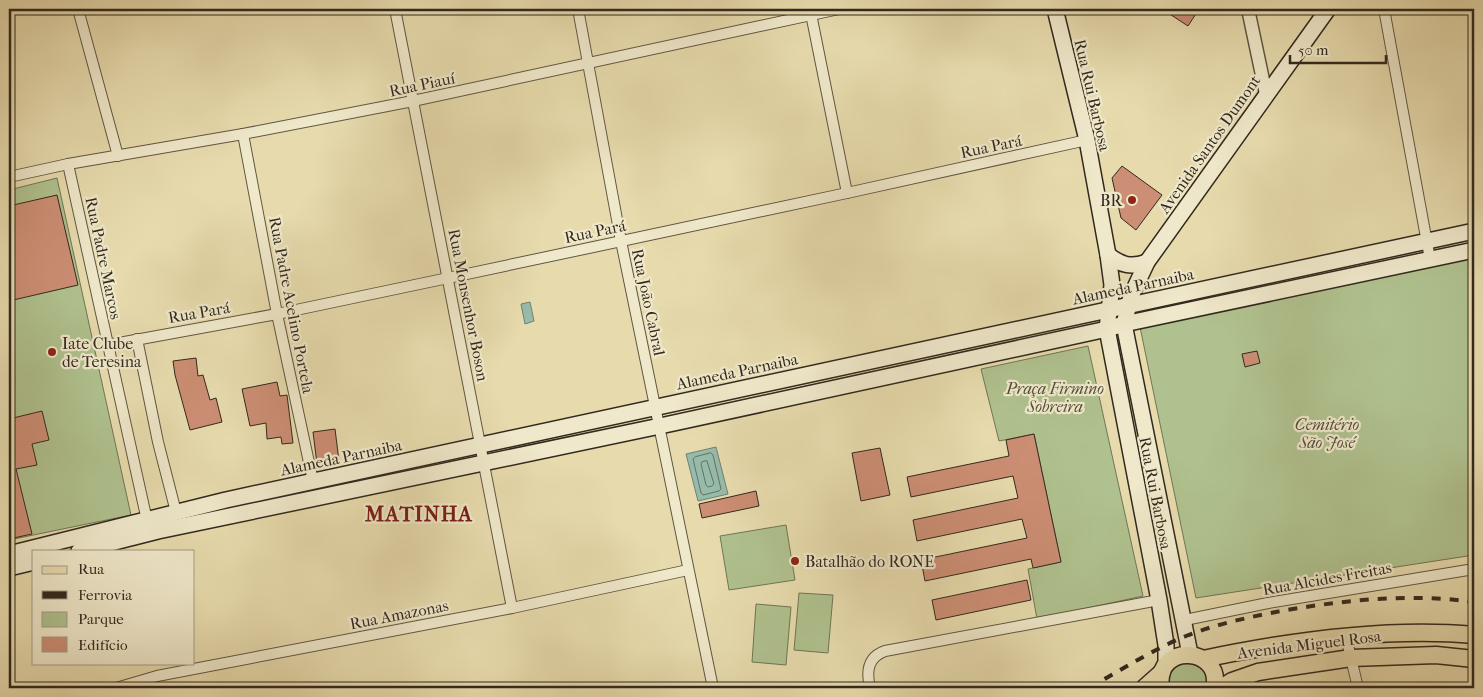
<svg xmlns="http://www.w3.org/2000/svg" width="1483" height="697" font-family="'IM FELL French Canon',serif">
  <rect width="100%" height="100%" fill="#e7dbad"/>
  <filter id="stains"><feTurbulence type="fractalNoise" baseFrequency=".004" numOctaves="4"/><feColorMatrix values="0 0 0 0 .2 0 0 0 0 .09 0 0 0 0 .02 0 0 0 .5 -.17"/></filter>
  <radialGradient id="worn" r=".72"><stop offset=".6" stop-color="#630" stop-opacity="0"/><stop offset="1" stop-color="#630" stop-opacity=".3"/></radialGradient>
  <g fill="#afc18e" stroke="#707556">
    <path d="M57,178L131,515L9,540V190Z"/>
    <path d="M1474,257V555L1196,598L1140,327Z"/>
    <path d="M1088,346L1143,596L1037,619L1028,569L1061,562L1034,434L999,441L981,369Z"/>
    <path d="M786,525L795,580L729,590L720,536Z"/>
    <path d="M799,593L833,595L828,653L794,650Z"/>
    <path d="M756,604L791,607L786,665L752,662Z"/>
    <path d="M1181,662L1199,665L1208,675V688H1168C1168,673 1169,671 1181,662Z"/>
  </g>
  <g fill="#97bbaa" stroke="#6f8172">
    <path d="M530,302L534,321L525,324L521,304Z"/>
    <path d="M716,447L728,494L698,501L686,454Z"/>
  </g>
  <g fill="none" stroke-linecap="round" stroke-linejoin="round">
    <g stroke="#647264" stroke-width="1">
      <path d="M711,453L713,455L721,489L719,491L703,495L701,493L693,459L695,457Z"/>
      <path d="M707,461L714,484L712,486L708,487L706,485L701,464L702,462Z"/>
    </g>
  </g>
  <g fill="#cc8e74" stroke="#32291e">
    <path d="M1162,9H1199L1188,26Z"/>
    <path d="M1122,166L1162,195L1136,230L1121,218L1112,178Z"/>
    <path d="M57,195L78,285L9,301V206Z"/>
    <path d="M1257,351L1260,363L1245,367L1242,354Z"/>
    <path d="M196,358L198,376L203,375L210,400L216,398L222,422L190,430L175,375L173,361Z"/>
    <path d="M277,382L280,396L287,395L293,443L282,444L281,437L267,439L266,423L250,426L242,389Z"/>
    <path d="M42,411L49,440L32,444L37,465L16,469L32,534L9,539V419Z"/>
    <path d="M335,429L339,461L317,464L313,432Z"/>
    <path d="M1034,434L1061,562L1033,568L1031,559L925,581L921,560L1027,538L1022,519L917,541L913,520L1018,498L1013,476L911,497L907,477L1009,456L1006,440Z"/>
    <path d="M880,448L890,495L861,501L852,453Z"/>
    <path d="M756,491L759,506L702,518L699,504Z"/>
    <path d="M1027,580L1031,600L936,620L932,600Z"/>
  </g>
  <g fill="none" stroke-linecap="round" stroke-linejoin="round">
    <g stroke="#5f5642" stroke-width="12">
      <g id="minor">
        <path d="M78,9L118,156"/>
        <path d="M395,9L512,608"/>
        <path d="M578,9L621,241L713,688"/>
        <path d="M810,9L847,193"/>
        <path d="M1384,9L1430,259"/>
        <path d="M243,134L277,314L313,481"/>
        <path d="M68,164L148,525"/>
        <path d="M9,177L68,164L243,134L413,101L839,9"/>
        <path d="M137,339L158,442L176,512"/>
        <path d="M108,345L277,314L448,278L847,193L1087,140"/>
        <path d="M1185,620L1268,603L1474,569"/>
        <path d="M1346,637L1358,688"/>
        <path d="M116,688L157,676L512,608L688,570"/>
        <path d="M870,688C866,671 868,657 885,651L1159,600"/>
      </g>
    </g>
    <g stroke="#5f5642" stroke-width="15">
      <path id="tertiary" d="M1248,9L1266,94"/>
    </g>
    <g stroke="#32291e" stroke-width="18">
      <g id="secondary">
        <path d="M1055,9L1087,140L1108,255L1112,285L1107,329L1159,600L1166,645V664"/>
        <path d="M1108,255C1121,265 1131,268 1147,262"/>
        <path d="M79,551L158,531L660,426L1107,329L1124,324L1474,250"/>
        <path d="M9,554L226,500L1474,231"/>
        <path d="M9,568L34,562"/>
        <path d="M1190,654L1124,324L1131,296L1147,262L1328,9"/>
      </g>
    </g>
    <g stroke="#32291e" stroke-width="19">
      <g id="primary">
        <path d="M1203,659C1289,641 1387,627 1474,635"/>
        <path d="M1144,688L1162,672"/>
        <path d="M1161,688C1154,641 1224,647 1214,688"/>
        <path d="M1221,688L1232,681L1258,672L1351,658L1436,655L1474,659"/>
      </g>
    </g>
    <use href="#minor" stroke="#efe8ca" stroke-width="10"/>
    <use href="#tertiary" stroke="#efe8ca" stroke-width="12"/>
    <use href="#secondary" stroke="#efe8ca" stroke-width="15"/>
    <use href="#primary" stroke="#e7dbad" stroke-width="16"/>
    <path stroke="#32291e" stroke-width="4" stroke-dasharray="9 9" stroke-linecap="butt" d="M1089,688C1121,670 1152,650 1186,636C1216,624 1250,617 1281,611C1345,600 1410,593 1474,602"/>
  </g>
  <g fill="#8f2418" stroke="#efe8ca" stroke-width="2">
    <circle cx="1132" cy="200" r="5"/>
    <circle cx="52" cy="352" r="5"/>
    <circle cx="795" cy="561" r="5"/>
  </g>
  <g text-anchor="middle" stroke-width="4.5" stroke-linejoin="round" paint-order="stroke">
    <g font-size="16" fill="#32291e" stroke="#efe8ca">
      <text transform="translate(422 84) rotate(-12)" y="6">Rua Piauí</text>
      <text transform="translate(1093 95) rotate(77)" y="6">Rua Rui Barbosa</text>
      <text transform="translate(1209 144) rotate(-55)" y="6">Avenida Santos Dumont</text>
      <text transform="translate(991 146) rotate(-12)" y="6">Rua Pará</text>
      <text transform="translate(595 231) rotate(-12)" y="6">Rua Pará</text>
      <text transform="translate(104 258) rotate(78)" y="6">Rua Padre Marcos</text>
      <text transform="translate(1133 286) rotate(-12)" y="6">Alameda Parnaiba</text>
      <text transform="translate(649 302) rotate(78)" y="6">Rua João Cabral</text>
      <text transform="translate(292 305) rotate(79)" y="6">Rua Padre Acelino Portela</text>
      <text transform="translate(469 305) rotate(79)" y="6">Rua Monsenhor Boson</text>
      <text transform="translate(199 312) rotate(-10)" y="6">Rua Pará</text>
      <text transform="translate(737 371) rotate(-12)" y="6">Alameda Parnaiba</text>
      <text transform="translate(341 457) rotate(-12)" y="6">Alameda Parnaiba</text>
      <text transform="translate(1156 493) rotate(79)" y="6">Rua Rui Barbosa</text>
      <text transform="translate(1327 578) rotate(-10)" y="6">Rua Alcides Freitas</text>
      <text transform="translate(399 614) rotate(-11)" y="6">Rua Amazonas</text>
      <text transform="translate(1309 644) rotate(-7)" y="6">Avenida Miguel Rosa</text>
    </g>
    <g font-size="16" fill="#32291e" stroke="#efe8ca" text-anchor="start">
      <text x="1122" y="206" text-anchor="end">BR</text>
      <text x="62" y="349">Iate Clube<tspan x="62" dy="18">de Teresina</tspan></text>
      <text x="805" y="567">Batalhão do RONE</text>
    </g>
    <g font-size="16" font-style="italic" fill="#514f3a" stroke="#efe8ca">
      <text x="1055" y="394">Praça Firmino<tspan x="1055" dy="18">Sobreira</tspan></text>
      <text x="1327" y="430">Cemitério<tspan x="1327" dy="18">São José</tspan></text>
    </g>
    <g font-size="21" font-weight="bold" letter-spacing="1" fill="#7a1f14" stroke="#efe8ca">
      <text x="419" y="521">MATINHA</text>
    </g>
  </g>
  <rect width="1483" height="697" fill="none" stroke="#e7dbad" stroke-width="30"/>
  <rect x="10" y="10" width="1463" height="677" fill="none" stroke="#32291e" stroke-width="2.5"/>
  <rect x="15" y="15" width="1453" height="667" fill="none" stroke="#32291e"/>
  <rect x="32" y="550" width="162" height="115" fill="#efe8ca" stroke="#a39c85"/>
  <rect x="42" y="566" width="25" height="8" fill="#e7dbad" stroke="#a39c85"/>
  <text x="78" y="574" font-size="15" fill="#32291e">Rua</text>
  <rect x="42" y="591" width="25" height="8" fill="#32291e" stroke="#a39c85"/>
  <text x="78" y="600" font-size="15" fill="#32291e">Ferrovia</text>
  <rect x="42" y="612" width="25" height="15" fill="#afc18e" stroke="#a39c85"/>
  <text x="78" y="624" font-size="15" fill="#32291e">Parque</text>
  <rect x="42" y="637" width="25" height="15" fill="#cc8e74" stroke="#a39c85"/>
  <text x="78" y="650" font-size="15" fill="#32291e">Edifício</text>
  <path d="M1290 55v8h96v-8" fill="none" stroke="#32291e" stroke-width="2.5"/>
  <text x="1298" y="55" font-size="15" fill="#32291e" stroke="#efe8ca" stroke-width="4" paint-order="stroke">50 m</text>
  <rect width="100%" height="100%" filter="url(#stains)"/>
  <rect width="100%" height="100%" fill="url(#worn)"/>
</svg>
